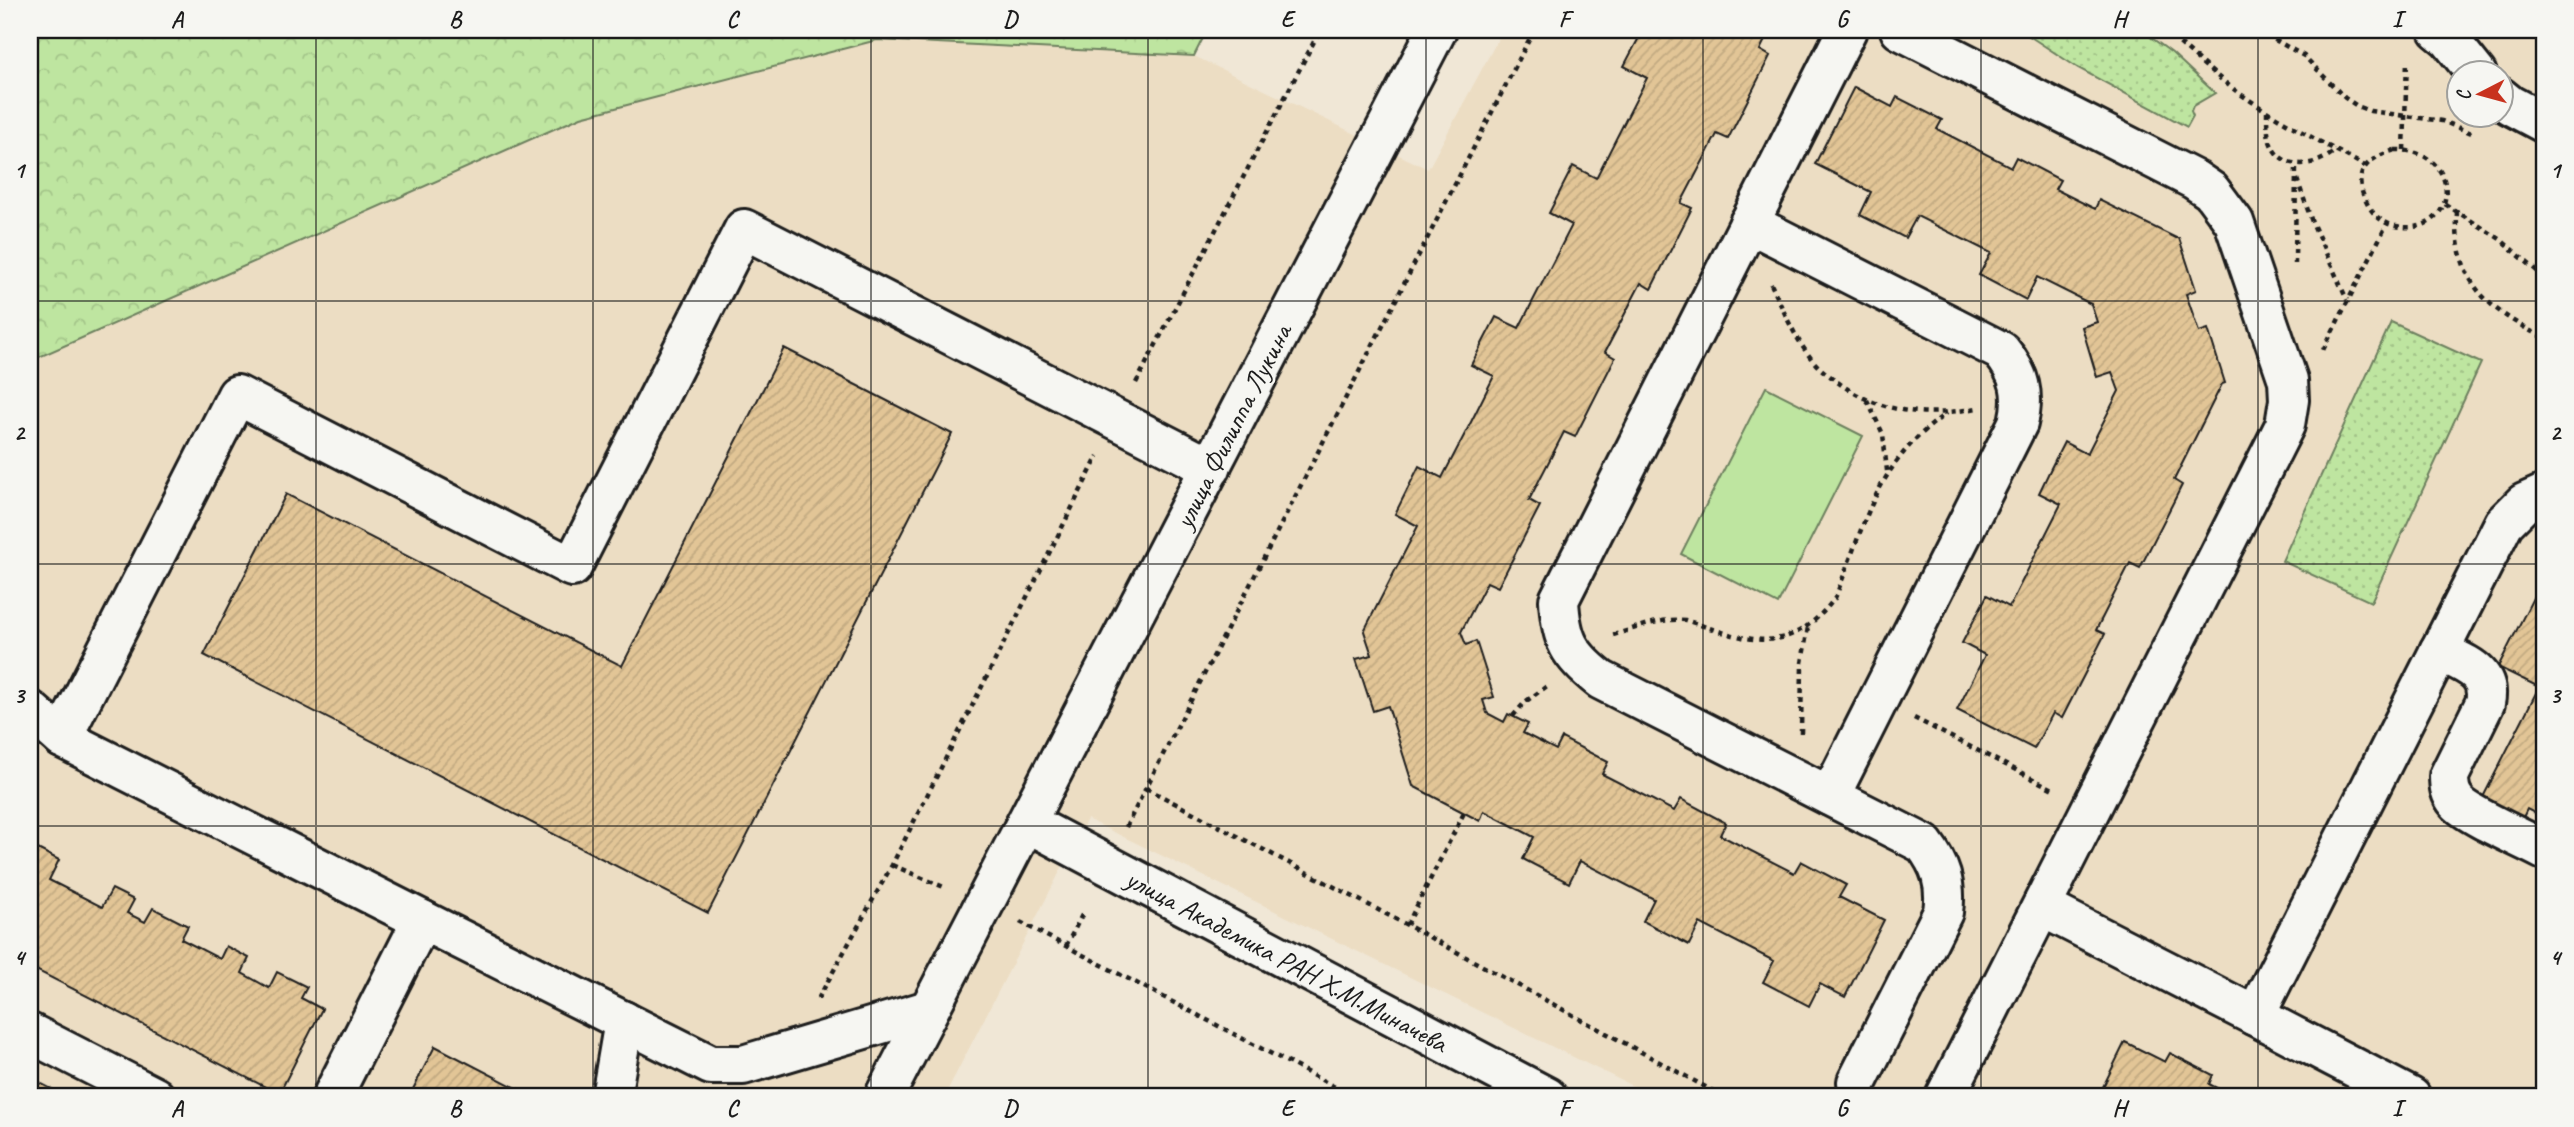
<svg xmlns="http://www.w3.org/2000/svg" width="2574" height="1127" font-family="Caveat,sans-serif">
  <defs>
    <pattern id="forest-crowns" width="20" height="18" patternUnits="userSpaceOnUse" patternTransform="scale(1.75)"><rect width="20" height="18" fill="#bee5a0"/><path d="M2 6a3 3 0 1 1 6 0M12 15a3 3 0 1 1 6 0" fill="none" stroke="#a3c489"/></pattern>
    <pattern id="park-dots" width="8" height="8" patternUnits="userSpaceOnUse" patternTransform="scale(1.75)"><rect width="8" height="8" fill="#bee5a0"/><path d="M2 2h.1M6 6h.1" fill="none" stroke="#a3c489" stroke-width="1.8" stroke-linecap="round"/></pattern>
    <pattern id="building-hatch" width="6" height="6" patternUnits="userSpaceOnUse" patternTransform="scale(1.75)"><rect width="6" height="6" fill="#e2c596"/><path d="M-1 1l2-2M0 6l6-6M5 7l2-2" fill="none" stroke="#c1a981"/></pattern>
  </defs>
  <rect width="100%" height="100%" fill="#f0e7d6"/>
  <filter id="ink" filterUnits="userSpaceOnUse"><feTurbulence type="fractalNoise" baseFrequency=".0143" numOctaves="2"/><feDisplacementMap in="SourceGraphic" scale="14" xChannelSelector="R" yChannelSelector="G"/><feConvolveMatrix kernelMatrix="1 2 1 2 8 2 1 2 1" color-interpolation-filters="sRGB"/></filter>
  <g filter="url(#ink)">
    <path fill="#ecddc3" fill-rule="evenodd" d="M1503,30H2544V1097H1655L1087,819L944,1097H30V361L581,117L877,40L1194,56L1428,169ZM2458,74H2500V116H2458Z"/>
    <path fill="url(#forest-crowns)" stroke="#6d805e" stroke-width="2" d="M30,30H1207L1194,56L877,40L581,117L30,361Z"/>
    <g fill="url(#park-dots)" stroke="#6d805e" stroke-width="2">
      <path d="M2020,30H2141L2172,53L2215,93L2193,106L2191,111L2193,116L2187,127L2078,68Z"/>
      <path d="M2391,322L2481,363L2371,602L2282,561Z"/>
    </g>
    <path fill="#bee5a0" stroke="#6d805e" stroke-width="2" d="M1766,387L1863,436L1778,604L1681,554Z"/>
    <g fill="url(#building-hatch)" stroke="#1c1c1c" stroke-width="2">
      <path d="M1643,30H1770L1760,50L1770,56L1728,139L1717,134L1681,203L1692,208L1651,289L1641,283L1605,352L1615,358L1575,437L1564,432L1529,500L1540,506L1498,587L1487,582L1461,632L1466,645L1476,641L1494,697L1483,700L1487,713L1504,722L1508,714L1528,724L1523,733L1556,750L1562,738L1608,762L1602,774L1674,811L1681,799L1726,823L1720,835L1794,873L1801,861L1846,885L1839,897L1884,920L1845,997L1820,984L1809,1006L1763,982L1774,961L1700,923L1689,945L1643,921L1654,899L1580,861L1569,883L1523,859L1534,837L1484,811L1480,821L1413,786L1388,706L1373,711L1356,659L1372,655L1364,631L1418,526L1395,514L1419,466L1442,478L1470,424L1494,376L1471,365L1496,317L1519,328L1572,225L1549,213L1573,166L1596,178L1647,78L1624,66Z"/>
      <path d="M1854,87L1892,107L1897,97L1942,120L1937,129L2011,167L2016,157L2060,180L2055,189L2095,209L2099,200L2176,238H2179L2196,290L2186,294L2199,332L2208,329L2225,383L2222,384L2174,480L2182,485L2140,568L2130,563L2096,630L2105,634L2062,718L2053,713L2034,749L1957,710L1985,655L1962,643L1987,595L2009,607L2061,504L2039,493L2051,468L2064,442L2087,454L2119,391L2112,372L2097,377L2082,327L2097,322L2091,304L2037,277L2026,300L1979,275L1991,253L1917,216L1905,238L1860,215L1871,192L1815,164Z"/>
      <path d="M784,348L952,434L708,913L204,655L286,494L622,666Z"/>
      <path d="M2542,580L2544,581V818L2527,809L2517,830L2477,809L2539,687L2498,667Z"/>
      <path d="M30,845L59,860L49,880L102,907L112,889L134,900L127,913L145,922L153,908L188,926L181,939L220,959L226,946L249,958L242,973L269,988L277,972L307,987L301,998L322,1009L279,1094L30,967Z"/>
      <path d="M2125,1042L2165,1062L2170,1053L2213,1075L2209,1084L2234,1097H2098Z"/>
      <path d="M435,1046L534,1097H409Z"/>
      <path d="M30,1078L67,1097H30Z"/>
    </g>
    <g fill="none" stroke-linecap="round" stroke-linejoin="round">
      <g stroke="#1c1c1c" stroke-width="44">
        <g id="minor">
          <path d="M1847,30L1559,600C1561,640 1569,655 1601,680L1924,844C1940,865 1947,884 1943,912L1857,1082"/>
          <path d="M1900,30L2195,180L2211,191L2234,222L2288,380L2289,400L2285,425L1945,1097"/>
          <path d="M2438,30L2449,39L2477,74"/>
          <path d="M2500,97L2510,105L2544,123"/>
          <path d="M1749,223L2001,351C2020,374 2025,394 2018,423L1830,796"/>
          <path d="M2439,651C2463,664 2492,670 2485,703L2449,776C2449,786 2450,794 2457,802C2469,816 2524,839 2544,850"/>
          <path d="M30,710L62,738L422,920"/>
          <path d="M62,738L237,395L572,567L744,229L1211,468"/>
          <path d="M1028,823L1547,1097"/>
          <path d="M2042,907L2255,1016L2504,523L2524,503L2544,494"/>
          <path d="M2255,1016L2411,1097"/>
          <path d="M30,1033L155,1097"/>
          <path d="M332,1097L422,920L711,1065H743L928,1010"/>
          <path d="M611,1097L624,1021"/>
          <path d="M884,1097L1437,30"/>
        </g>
      </g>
      <g stroke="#1c1c1c" stroke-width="4.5" stroke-dasharray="5 5" stroke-linecap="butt">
        <path d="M2165,30C2189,52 2213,74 2239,93C2279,121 2323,143 2365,166"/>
        <path d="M2257,30L2304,56L2345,98L2357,106L2370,111L2442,121L2474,134"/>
        <path d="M2267,111C2267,122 2267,134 2271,144C2282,172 2318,167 2336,150"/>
        <path d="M2395,150C2465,149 2460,239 2396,226C2381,223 2371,213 2365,199C2351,170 2371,157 2395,150Z"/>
        <path d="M2404,150L2407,60"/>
        <path d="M2297,179L2312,222L2347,300"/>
        <path d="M2445,204L2500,239L2544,277"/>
        <path d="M2457,211C2454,281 2485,308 2544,338"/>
        <path d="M2295,264L2296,164"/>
        <path d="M1771,284C1784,311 1795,340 1815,363C1821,370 1829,375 1835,380C1877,413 1926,418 1977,408"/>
        <path d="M2323,350L2387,224"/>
        <path d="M1136,383L1320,30"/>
        <path d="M1867,400L1883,434L1887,471"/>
        <path d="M1613,635C1637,628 1660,618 1685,620C1748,640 1787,660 1835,598C1866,522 1875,464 1947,413"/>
        <path d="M1513,716L1525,702L1547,686"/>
        <path d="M1914,718L2053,789"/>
        <path d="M1801,733L1802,663L1808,627"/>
        <path d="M1146,788L1407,925L1724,1097"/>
        <path d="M1126,827L1534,30"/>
        <path d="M892,865L946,888"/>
        <path d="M1020,922L1354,1097"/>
        <path d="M1407,925L1464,813"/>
        <path d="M1066,946L1084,911"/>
        <path d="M818,999L892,865L1098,456"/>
      </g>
      <use href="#minor" stroke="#f6f6f2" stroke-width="38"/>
    </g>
  </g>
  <path fill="none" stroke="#1c1c1c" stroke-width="2" stroke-opacity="0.55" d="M316,30V1097M593,30V1097M871,30V1097M1148,30V1097M1426,30V1097M1703,30V1097M1981,30V1097M2258,30V1097M30,301H2544M30,564H2544M30,826H2544"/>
  <g text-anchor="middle" stroke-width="5" stroke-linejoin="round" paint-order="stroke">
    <g font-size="28" fill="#1c1c1c" stroke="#f6f6f2">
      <text transform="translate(1232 426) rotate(-63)" y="10">улица Филиппа Лукина</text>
      <text transform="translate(1287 960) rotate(28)" y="10">улица Академика РАН Х.М.Миначева</text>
    </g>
  </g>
  <rect width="2574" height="1127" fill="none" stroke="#f6f6f2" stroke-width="77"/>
  <g transform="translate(2480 94) rotate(264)"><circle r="33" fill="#f6f6f2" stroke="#9f9f9c" stroke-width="2"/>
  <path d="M0-5L12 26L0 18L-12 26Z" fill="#c8321e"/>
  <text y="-10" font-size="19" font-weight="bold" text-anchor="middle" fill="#1c1c1c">С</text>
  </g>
  <rect x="38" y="38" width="2498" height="1050" fill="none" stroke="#1c1c1c" stroke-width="2.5"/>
  <g font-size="23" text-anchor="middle" font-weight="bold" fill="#1c1c1c">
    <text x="177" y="27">A</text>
    <text x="455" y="27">B</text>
    <text x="732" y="27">C</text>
    <text x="1010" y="27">D</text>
    <text x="1287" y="27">E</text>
    <text x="1564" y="27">F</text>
    <text x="1842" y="27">G</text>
    <text x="2119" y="27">H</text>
    <text x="2397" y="27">I</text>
    <text x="19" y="178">1</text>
    <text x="2555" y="178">1</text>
    <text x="19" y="440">2</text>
    <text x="2555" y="440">2</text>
    <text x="19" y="703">3</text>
    <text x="2555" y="703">3</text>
    <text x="19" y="965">4</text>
    <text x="2555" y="965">4</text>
    <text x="177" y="1116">A</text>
    <text x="455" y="1116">B</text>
    <text x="732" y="1116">C</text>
    <text x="1010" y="1116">D</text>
    <text x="1287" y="1116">E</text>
    <text x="1564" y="1116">F</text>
    <text x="1842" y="1116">G</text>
    <text x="2119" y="1116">H</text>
    <text x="2397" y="1116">I</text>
  </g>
</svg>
